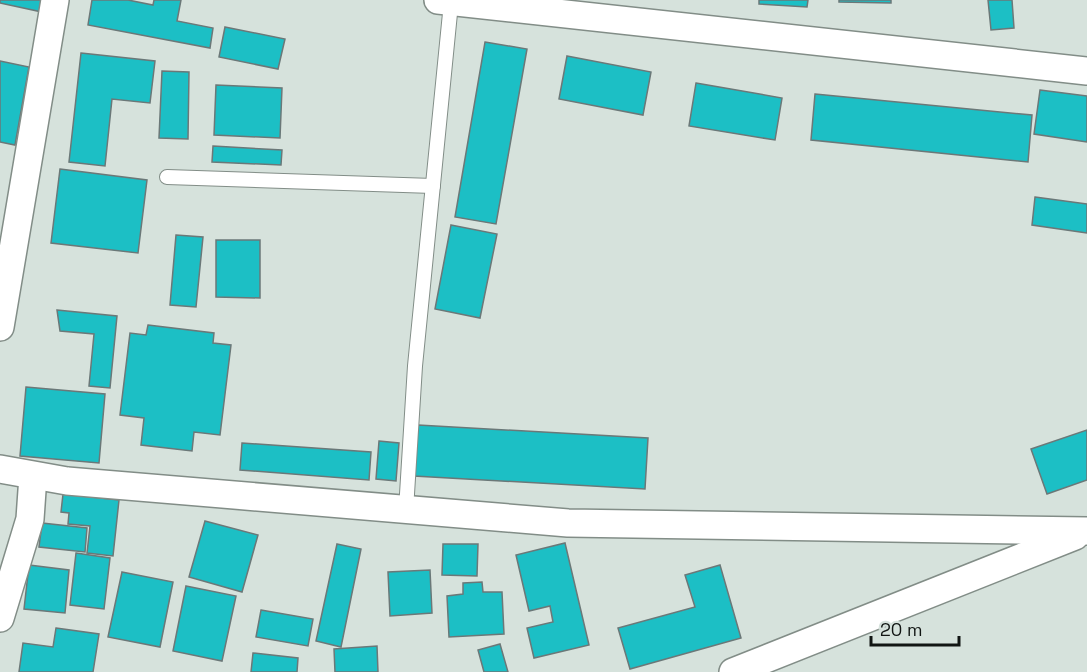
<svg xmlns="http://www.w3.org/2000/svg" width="1087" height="672" font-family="'Space Grotesk',sans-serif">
  <rect width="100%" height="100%" fill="#d6e2dc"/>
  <g fill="#1cbfc5" stroke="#6b7878" stroke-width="1.5">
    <path d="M0,0H44L42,12L0,3Z"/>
    <path d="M92,0H128L153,5L154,0H181L177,21L213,28L210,48L88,25Z"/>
    <path d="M759,0H808L807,7L759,4Z"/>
    <path d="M839,0H891V3L839,2Z"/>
    <path d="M988,0H1012L1014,28L991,30Z"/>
    <path d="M225,27L285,39L278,69L219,57Z"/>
    <path d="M485,42L527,49L496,224L455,217Z"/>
    <path d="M81,53L155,61L150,103L112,99L105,166L69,162Z"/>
    <path d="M567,56L651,72L643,115L559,99Z"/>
    <path d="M0,61L29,67L15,145L0,142Z"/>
    <path d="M162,71L189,72L188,139L159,138Z"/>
    <path d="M696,83L782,98L775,140L689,126Z"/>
    <path d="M216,85L282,88L280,138L214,135Z"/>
    <path d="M1040,90L1087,96V142L1034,134Z"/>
    <path d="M815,94L1032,115L1028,162L811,140Z"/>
    <path d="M213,146L282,150L281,165L212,162Z"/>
    <path d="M60,169L147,180L138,253L51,243Z"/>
    <path d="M1035,197L1087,204V233L1032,225Z"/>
    <path d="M451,225L497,234L480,318L435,309Z"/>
    <path d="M176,235L203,237L196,307L170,305Z"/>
    <path d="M216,240H260V298L216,297Z"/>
    <path d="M57,310L117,316L110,388L89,386L94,334L60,331Z"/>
    <path d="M148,325L214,333L213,343L231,345L220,435L194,432L192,451L141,445L144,418L120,415L130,333L146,335Z"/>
    <path d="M26,387L105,394L99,463L20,456Z"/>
    <path d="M418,425L648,438L645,489L414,476Z"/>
    <path d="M1087,430V480L1047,494L1031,449Z"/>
    <path d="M379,441L399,443L396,481L376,479Z"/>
    <path d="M242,443L371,452L369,480L240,470Z"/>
    <path d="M63,494L119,500L113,556L87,553L90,526L68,524L69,513L61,512Z"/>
    <path d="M205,521L258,535L242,592L189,577Z"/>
    <path d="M42,523L87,528L85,552L39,547Z"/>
    <path d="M565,543L589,645L534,658L527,628L553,622L550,606L529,611L516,555Z"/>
    <path d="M337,544L361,549L341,647L316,641Z"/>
    <path d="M443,544H478L477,576L442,575Z"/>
    <path d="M76,553L110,558L104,609L70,605Z"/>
    <path d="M29,565L69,570L65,613L24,609Z"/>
    <path d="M720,565L741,638L630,669L618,628L695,607L685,575Z"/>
    <path d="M430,570L432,613L390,616L388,572Z"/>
    <path d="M122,572L173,582L160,647L108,637Z"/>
    <path d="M482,582L483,592H502L504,634L449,637L447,596L463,594V583Z"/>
    <path d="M186,586L236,596L222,661L173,651Z"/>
    <path d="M261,610L313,619L308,646L256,637Z"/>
    <path d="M56,628L99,634L93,672H19L23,643L53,647Z"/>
    <path d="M500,644L508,672H484L478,650Z"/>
    <path d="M377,646L378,672H335L334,649Z"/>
    <path d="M253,653L298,658L297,672H251Z"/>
  </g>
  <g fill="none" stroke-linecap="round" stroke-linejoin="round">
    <g stroke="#828d87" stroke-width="16">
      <g id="lane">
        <path d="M167,177L433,186"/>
        <path d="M406,510L415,366L451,3"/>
      </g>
    </g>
    <g stroke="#828d87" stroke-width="30">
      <g id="street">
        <path d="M438,0L1087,71"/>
        <path d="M0,327L55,0"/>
        <path d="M0,469L67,481L568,523L1087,531"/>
        <path d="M0,618L30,519L33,476"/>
        <path d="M733,672L1075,536"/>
      </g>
    </g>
    <use href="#lane" stroke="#fff" stroke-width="14"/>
    <use href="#street" stroke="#fff" stroke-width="27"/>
  </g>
  <path d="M871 636v9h88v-9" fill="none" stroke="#111513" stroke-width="3"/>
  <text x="880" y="636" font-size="18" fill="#111513" stroke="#d6e2dc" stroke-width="4.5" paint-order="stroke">20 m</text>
</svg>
